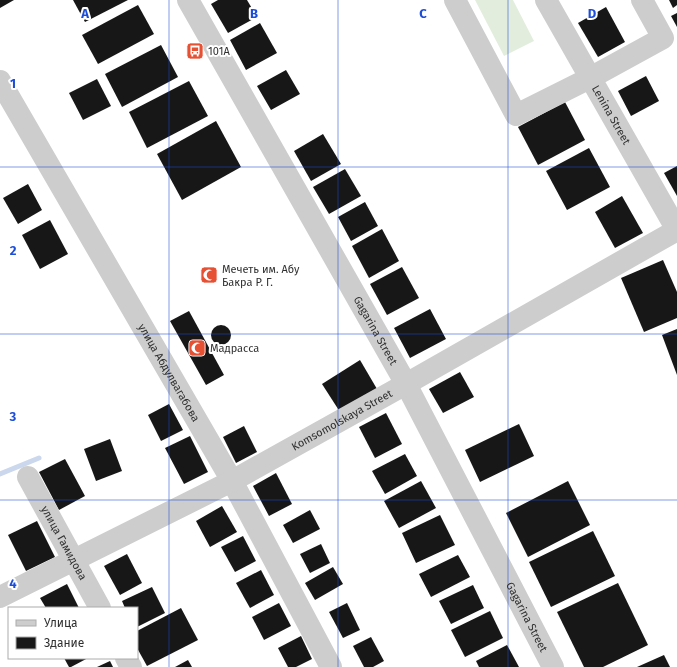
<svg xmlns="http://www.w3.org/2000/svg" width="677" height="667" font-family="'Fira Sans',sans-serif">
  <rect width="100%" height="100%" fill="#fff"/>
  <path fill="#e3edde" d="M475,0H513L534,41L504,56Z"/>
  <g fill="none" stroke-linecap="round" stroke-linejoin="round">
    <path stroke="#cad7ed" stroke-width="5" d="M0,474L39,458"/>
  </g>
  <g fill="#171717">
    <path d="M0,0H14L0,8Z"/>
    <path d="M73,0H128L85,22Z"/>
    <path d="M218,0H247L257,17L228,33L211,4Z"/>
    <path d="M669,0H677V5L673,8Z"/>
    <path d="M138,5L154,34L98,64L82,35Z"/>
    <path d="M606,7L625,42L598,57L578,23Z"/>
    <path d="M677,13V27L671,16Z"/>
    <path d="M260,23L277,53L246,70L230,40Z"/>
    <path d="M161,45L178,77L122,107L105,74Z"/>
    <path d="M286,70L300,94L271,110L257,86Z"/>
    <path d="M646,76L659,101L631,116L618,91Z"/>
    <path d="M97,79L111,106L83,120L69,93Z"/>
    <path d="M189,81L208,116L147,148L129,112Z"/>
    <path d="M565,102L585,140L538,165L518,127Z"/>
    <path d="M216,121L241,167L182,200L157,154Z"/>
    <path d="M323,134L341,164L311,181L294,151Z"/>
    <path d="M589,148L610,187L567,210L546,171Z"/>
    <path d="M677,166V196L664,173Z"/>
    <path d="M345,169L361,196L329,214L313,187Z"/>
    <path d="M28,184L42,210L18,224L3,198Z"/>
    <path d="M622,196L643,233L615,248L595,212Z"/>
    <path d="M365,202L378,226L351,241L338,217Z"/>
    <path d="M50,220L68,254L40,269L22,235Z"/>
    <path d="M382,229L399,261L369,278L352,246Z"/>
    <path d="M663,260L677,292V318L644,332L621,278Z"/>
    <path d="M402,267L419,298L387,315L370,284Z"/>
    <path d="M430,309L446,339L410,358L394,328Z"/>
    <path d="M189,311L224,375L206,385L170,321Z"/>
    <circle cx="221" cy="335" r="10"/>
    <path d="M677,329V375L662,335Z"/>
    <path d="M360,360L377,389L340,412L322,384Z"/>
    <path d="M460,372L474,397L443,413L429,389Z"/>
    <path d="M169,404L183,430L161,441L148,415Z"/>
    <path d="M386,413L402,444L375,458L359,427Z"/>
    <path d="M519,424L534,456L480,482L465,450Z"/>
    <path d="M244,426L257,452L236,463L223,437Z"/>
    <path d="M190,436L208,472L184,484L165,448Z"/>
    <path d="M110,439L122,471L96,481L84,449Z"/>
    <path d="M405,454L417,476L385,494L372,471Z"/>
    <path d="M65,459L85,496L59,510L39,472Z"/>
    <path d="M276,473L292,504L269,516L253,486Z"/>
    <path d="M421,481L436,508L399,528L384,501Z"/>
    <path d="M568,481L590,525L528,557L506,513Z"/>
    <path d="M222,506L237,532L210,547L196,521Z"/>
    <path d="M310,510L320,529L293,543L283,525Z"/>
    <path d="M440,515L455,545L416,563L402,533Z"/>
    <path d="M37,521L55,557L26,571L8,535Z"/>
    <path d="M593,531L615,576L551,607L529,562Z"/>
    <path d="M243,536L256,561L235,572L221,547Z"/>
    <path d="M321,544L330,563L310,573L300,554Z"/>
    <path d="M127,554L142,583L120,595L104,566Z"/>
    <path d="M458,555L470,577L431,597L419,574Z"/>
    <path d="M333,567L343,584L315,600L305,583Z"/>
    <path d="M261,570L274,595L250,608L236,583Z"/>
    <path d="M618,583L648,645L603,667H584L557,612Z"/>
    <path d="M67,584L79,608H46L40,598Z"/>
    <path d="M473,585L484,608L451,624L439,601Z"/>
    <path d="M152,587L165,613L137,627V608H125L122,601Z"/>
    <path d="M279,603L291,626L264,640L252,617Z"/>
    <path d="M347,603L360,630L343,638L329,612Z"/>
    <path d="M181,608L198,640L147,666L137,648V631Z"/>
    <path d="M490,611L503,638L465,657L451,630Z"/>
    <path d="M301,636L312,659L296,667H288L278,648Z"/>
    <path d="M371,637L384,661L373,667H364L353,646Z"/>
    <path d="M507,645L519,667H479L476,661Z"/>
    <path d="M664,655L670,667H637Z"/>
    <path d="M64,658H88L71,667H69Z"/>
    <path d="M188,660L192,667H175Z"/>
    <path d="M110,661L113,667H97Z"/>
  </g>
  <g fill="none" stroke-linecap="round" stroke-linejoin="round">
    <g stroke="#cdcdcd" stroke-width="22">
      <path id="s1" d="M188,0L406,384L553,667"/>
      <path d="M455,0L516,115L590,78L663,38L642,0"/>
      <path id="s2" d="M546,0L677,230"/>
      <path id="s3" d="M0,81L232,481L331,667"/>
      <path id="s4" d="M28,477L100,608"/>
      <path id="s5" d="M0,597L232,481L406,384L677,230"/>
      <path d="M126,658L131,667"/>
    </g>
  </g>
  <path fill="none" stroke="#1d4ed8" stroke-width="1" stroke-opacity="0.55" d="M169,0V667M338,0V667M508,0V667M0,167H677M0,334H677M0,500H677"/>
  <defs>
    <g id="bus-square" transform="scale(0.9)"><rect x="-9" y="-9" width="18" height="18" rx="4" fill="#e65033" stroke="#fff"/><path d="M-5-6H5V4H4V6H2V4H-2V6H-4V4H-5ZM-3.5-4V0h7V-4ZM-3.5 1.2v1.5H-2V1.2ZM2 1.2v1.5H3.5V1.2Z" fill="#fff"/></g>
    <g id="mosque-square" transform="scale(0.9)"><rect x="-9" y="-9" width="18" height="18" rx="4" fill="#e65033" stroke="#fff"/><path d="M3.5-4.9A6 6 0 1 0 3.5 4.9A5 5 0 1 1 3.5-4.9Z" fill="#fff"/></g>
  </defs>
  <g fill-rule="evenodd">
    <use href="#bus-square" x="195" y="51"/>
    <use href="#mosque-square" x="209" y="275"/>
    <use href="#mosque-square" x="197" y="348"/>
  </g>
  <g text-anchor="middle" stroke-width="4" stroke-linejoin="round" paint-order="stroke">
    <g font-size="11" fill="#303030" stroke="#fff" text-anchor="start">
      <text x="208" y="55">101А</text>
      <text x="222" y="273">Мечеть им. Абу<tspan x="222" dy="13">Бакра Р. Г.</tspan></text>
      <text x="210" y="352">Мадрасса</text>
    </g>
    <g font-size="11" fill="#303030" stroke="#fff">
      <text dy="4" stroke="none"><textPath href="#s2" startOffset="132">Lenina Street</textPath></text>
      <text dy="4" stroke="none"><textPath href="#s1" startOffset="380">Gagarina Street</textPath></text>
      <text dy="4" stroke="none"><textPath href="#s3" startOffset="337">улица Абдулвагабова</textPath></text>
      <text dy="4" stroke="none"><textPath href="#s5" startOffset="385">Komsomolskaya Street</textPath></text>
      <text dy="4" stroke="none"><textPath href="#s4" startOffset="75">улица Гамидова</textPath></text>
      <text dy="4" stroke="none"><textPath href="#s1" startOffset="704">Gagarina Street</textPath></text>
    </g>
  </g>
  <g font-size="13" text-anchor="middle" font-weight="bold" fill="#1d4ed8" stroke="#fff" stroke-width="4" stroke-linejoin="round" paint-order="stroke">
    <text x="85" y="18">A</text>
    <text x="254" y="18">B</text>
    <text x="423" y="18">C</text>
    <text x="592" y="18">D</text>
    <text x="13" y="88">1</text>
    <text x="13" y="255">2</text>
    <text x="13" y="421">3</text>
    <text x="13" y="588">4</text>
  </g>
  <rect x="8" y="607" width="130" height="52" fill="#ffffff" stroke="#acacac"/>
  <rect x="16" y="620" width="20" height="6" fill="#cdcdcd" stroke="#acacac"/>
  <text x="44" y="627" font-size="12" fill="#303030">Улица</text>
  <rect x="16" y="637" width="20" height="12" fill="#171717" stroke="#acacac"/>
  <text x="44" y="647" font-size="12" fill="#303030">Здание</text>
</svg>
